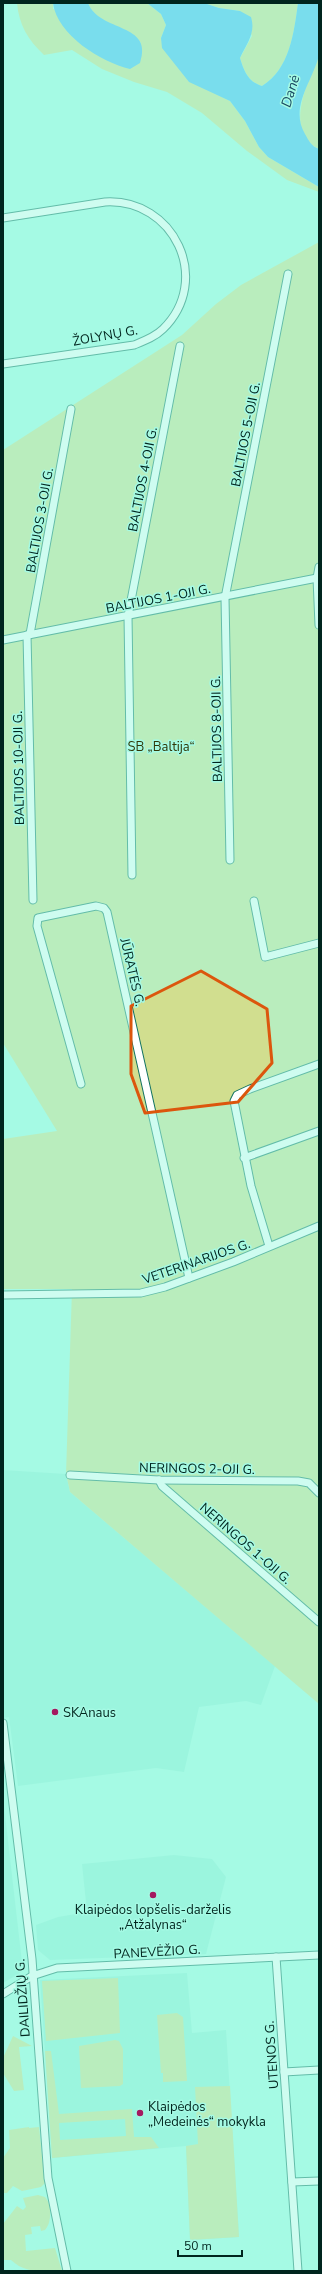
<svg xmlns="http://www.w3.org/2000/svg" width="322" height="2274" font-family="'Nunito Sans',sans-serif">
  <rect width="100%" height="100%" fill="#a5fae4"/>
  <g fill="#8fefd8">
    <path d="M3,1470L66,1474L70,1492L275,1666L261,1705L246,1701L199,1707L184,1772L156,1768L18,1786L9,1717L3,1718Z"/>
    <path d="M3,1797L23,1971L3,1983Z"/>
    <path d="M174,1855L212,1859L226,1877L206,1954L50,1960L38,1950L36,1925L58,1917L87,1912L82,1864Z"/>
    <path d="M187,1973L192,2033L226,2030L239,2237L190,2240L186,2146L52,2158L40,1980Z"/>
  </g>
  <g fill="#d1de8f" fill-rule="evenodd">
    <path d="M17,3H53V9L141,43C129,24 97,27 88,3H147L161,14L166,25L161,38L216,94L230,101L245,121L259,147L268,157L319,187V192L287,180L247,151L202,113L167,92L134,82L102,69L72,50L44,55C28,40 19,25 17,3Z"/>
    <path d="M204,3H298C294,33 290,69 262,86C248,82 244,71 240,58L252,36L240,11L219,8Z"/>
    <path d="M319,55V149C283,132 308,80 319,55Z"/>
    <path d="M319,242V1704L70,1492L66,1474L72,1289H3V1139L57,1131L3,1043V450L182,335L216,304L241,285Z"/>
    <path d="M118,1978L120,2033L46,2041L42,1981Z"/>
    <path d="M177,2013L183,2017L187,2081L163,2082V2073H161L157,2015Z"/>
    <path d="M13,2036L32,2046L19,2047L24,2090L14,2091L3,2073V2058Z"/>
    <path d="M115,2040L119,2041L123,2049V2084L120,2086L81,2088L79,2046Z"/>
    <path d="M45,2051H51L59,2114L132,2109L134,2137H151L159,2148L52,2158ZM125,2119L126,2136L60,2140L59,2123Z"/>
    <path d="M230,2086L239,2237L190,2240L186,2146L198,2144L195,2087Z"/>
    <path d="M29,2127V2128L39,2127L45,2183L41,2187L22,2191L13,2186L7,2193H3V2158L10,2148L9,2130Z"/>
    <path d="M38,2195L45,2197C52,2204 52,2223 45,2230L41,2231L40,2226L31,2227L32,2234L25,2235L26,2251L55,2248L62,2271C41,2271 26,2274 11,2260H3V2224L17,2206L23,2210L26,2207L23,2198Z"/>
  </g>
  <g fill="#44baf9">
    <path d="M53,3H88C100,33 154,22 140,63L130,69C101,62 57,35 53,3Z"/>
    <path d="M147,3H204L219,8L240,11L251,17C256,33 247,43 240,58C244,71 248,82 262,86C290,69 294,32 298,3H319C319,19 322,40 319,55C313,81 289,107 305,134C309,141 311,146 319,149V187L268,157L259,147L245,121L230,101L189,82L162,48L161,38L166,25L161,14Z"/>
  </g>
  <g fill="none" stroke-linecap="round" stroke-linejoin="round">
    <g stroke="#137362" stroke-width="9">
      <g id="street">
        <path d="M3,218L105,202C174,198 213,280 163,329C155,337 144,341 134,345L3,364"/>
        <path d="M319,567L317,578L319,625"/>
        <path d="M30,634L71,409"/>
        <path d="M27,635L33,900"/>
        <path d="M3,640L317,578"/>
        <path d="M230,860L225,598L288,274"/>
        <path d="M132,875L128,616L180,346"/>
        <path d="M254,901L265,957L319,943"/>
        <path d="M81,1084L37,926L38,918L96,906L104,908L107,912L189,1278"/>
        <path d="M244,1158L319,1131"/>
        <path d="M269,1246L251,1186L234,1101L237,1095L250,1089L319,1064"/>
        <path d="M3,1295L141,1293L165,1287L233,1262L319,1226"/>
        <path d="M70,1475L159,1480L298,1481L309,1483L319,1493"/>
        <path d="M159,1480L162,1486L319,1622"/>
        <path d="M3,1723L32,1959L48,2178L67,2271"/>
        <path d="M276,1957L298,2271"/>
        <path d="M3,1994L32,1976L57,1968L319,1955"/>
        <path d="M284,2072L319,2070"/>
        <path d="M292,2182L319,2181"/>
      </g>
    </g>
    <use href="#street" stroke="#fff" stroke-width="7"/>
  </g>
  <path d="M0 0H322V2274H0ZM201,971L267,1009L272,1063L238,1102L145,1113L131,1074V1006Z" fill="#a5fae4" fill-opacity=".55" fill-rule="evenodd"/>
  <path fill="none" stroke="#dc560d" stroke-width="3" stroke-linejoin="round" d="M201,971L267,1009L272,1063L238,1102L145,1113L131,1074V1006Z"/>
  <g fill="#a41960" stroke="#a5fae4" stroke-width="1.5">
    <circle cx="55" cy="1712" r="4"/>
    <circle cx="153" cy="1895" r="4"/>
    <circle cx="140" cy="2113" r="4"/>
  </g>
  <g text-anchor="middle" stroke-width="3" stroke-linejoin="round" paint-order="stroke">
    <g font-size="13" fill="#00251e" stroke="#a5fae4">
      <text transform="translate(105 335) rotate(-10)" y="5">ŽOLYNŲ G.</text>
      <text transform="translate(245 434) rotate(-79)" y="5">BALTIJOS 5-OJI G.</text>
      <text transform="translate(142 479) rotate(-79)" y="5">BALTIJOS 4-OJI G.</text>
      <text transform="translate(39 520) rotate(-80)" y="5">BALTIJOS 3-OJI G.</text>
      <text transform="translate(158 598) rotate(-11)" y="5">BALTIJOS 1-OJI G.</text>
      <text transform="translate(216 729) rotate(-91)" y="5">BALTIJOS 8-OJI G.</text>
      <text transform="translate(18 768) rotate(-91)" y="5">BALTIJOS 10-OJI G.</text>
      <text transform="translate(133 972) rotate(77)" y="5">JŪRATĖS G.</text>
      <text transform="translate(196 1261) rotate(-19)" y="5">VETERINARIJOS G.</text>
      <text transform="translate(197 1468) rotate(1)" y="5">NERINGOS 2-OJI G.</text>
      <text transform="translate(246 1543) rotate(41)" y="5">NERINGOS 1-OJI G.</text>
      <text transform="translate(157 1951) rotate(-3)" y="5">PANEVĖŽIO G.</text>
      <text transform="translate(22 1998) rotate(-94)" y="5">DAILIDŽIŲ G.</text>
      <text transform="translate(271 2055) rotate(-94)" y="5">UTENOS G.</text>
    </g>
    <g font-size="13" fill="#313707" stroke="#a5fae4">
      <text x="161" y="751">SB „Baltija“</text>
    </g>
    <g font-size="13" fill="#00251e" stroke="#a5fae4" text-anchor="start">
      <text x="63" y="1717">SKAnaus</text>
      <text x="153" y="1914" text-anchor="middle">Klaipėdos lopšelis-darželis<tspan x="153" dy="15">„Atžalynas“</tspan></text>
      <text x="148" y="2111">Klaipėdos<tspan x="148" dy="15">„Medeinės“ mokykla</tspan></text>
    </g>
    <g font-size="14" font-style="italic" fill="#184761" stroke="#a5fae4">
      <text transform="translate(290 91) rotate(-73)" y="5">Danė</text>
    </g>
  </g>
  <rect width="322" height="2274" fill="none" stroke="#00251e" stroke-width="8"/>
  <path d="M178 2250v6h64v-6" fill="none" stroke="#00251e" stroke-width="2"/>
  <text x="184" y="2250" font-size="12" fill="#00251e" stroke="#a5fae4" stroke-width="3" paint-order="stroke">50 m</text>
</svg>
